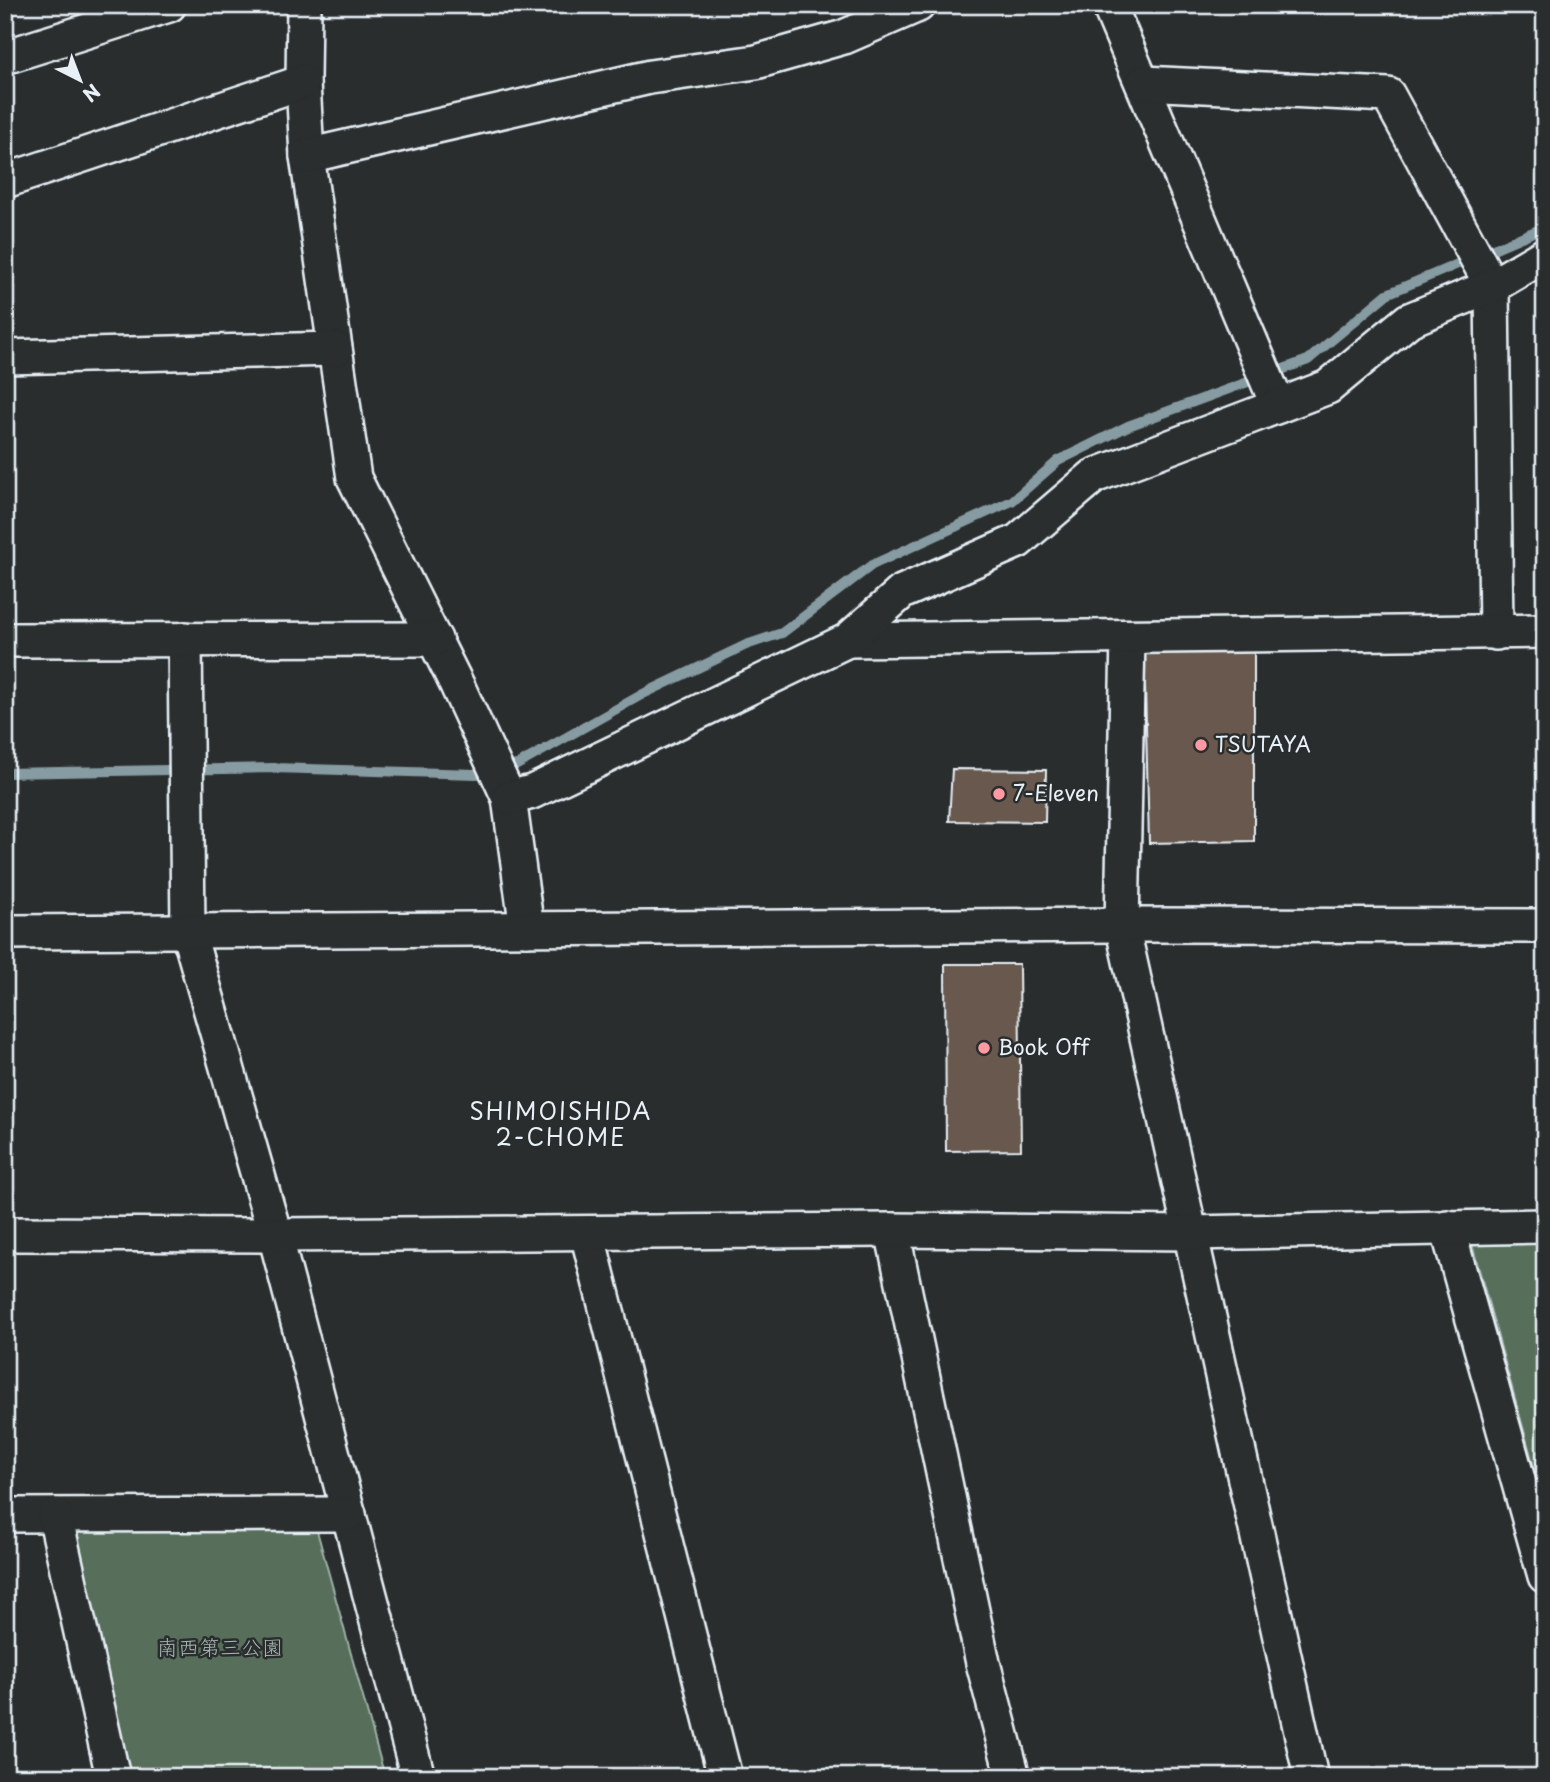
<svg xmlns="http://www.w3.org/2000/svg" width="1550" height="1782" font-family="'Playpen Sans','Klee One',sans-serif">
  <rect width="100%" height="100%" fill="#2a2d2e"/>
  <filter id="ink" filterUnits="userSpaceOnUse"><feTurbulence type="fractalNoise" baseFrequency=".0143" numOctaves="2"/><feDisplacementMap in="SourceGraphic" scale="14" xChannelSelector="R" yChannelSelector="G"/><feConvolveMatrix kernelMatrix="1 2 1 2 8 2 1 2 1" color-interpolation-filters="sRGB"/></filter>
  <g filter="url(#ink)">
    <g fill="#566e5a" stroke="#9fb0a9" stroke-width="2">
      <path d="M1545,1242V1506L1472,1244Z"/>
      <path d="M314,1520L385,1777H119L65,1523Z"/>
    </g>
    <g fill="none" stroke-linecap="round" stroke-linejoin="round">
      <path stroke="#869ca2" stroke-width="10" d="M5,773L274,768L476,774L517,765L643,694L746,645L782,633L872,565L1012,501L1058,461L1128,426L1308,360L1387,294L1545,227"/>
    </g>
    <g fill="#67584e" stroke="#e8f1f8" stroke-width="2">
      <path d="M1144,646L1254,647V841L1149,843Z"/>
      <path d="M952,769L1046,770L1045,822L949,821Z"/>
      <path d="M945,964H1019L1021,1150L946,1151Z"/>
    </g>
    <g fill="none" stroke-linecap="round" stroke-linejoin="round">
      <g stroke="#e8f1f8" stroke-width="38">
        <g id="minor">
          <path d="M304,5L303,82L307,156L354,478L457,685L509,798L527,929"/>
          <path d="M1109,5L1278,406"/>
          <path d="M5,57L169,5"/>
          <path d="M1143,83L1388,95L1492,286L1496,633"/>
          <path d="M307,156L650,77L756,62L844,37L918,5"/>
          <path d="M5,181L303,82"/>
          <path d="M5,357L335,349"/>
          <path d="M1128,637L1122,925L1311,1777"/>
          <path d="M185,639L188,931L275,1235L418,1777"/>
          <path d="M5,640L435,639"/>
          <path d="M848,640L1545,631"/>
          <path d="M509,798L532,792L848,640L902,592L1018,541L1094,476L1328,387L1409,320L1492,286L1545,255"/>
          <path d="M5,932L1122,925L1545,926"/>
          <path d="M1447,1227L1545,1576"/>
          <path d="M892,1230L983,1663L1013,1777"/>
          <path d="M587,1233L725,1777"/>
          <path d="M5,1234L275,1235L892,1230L1190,1233L1545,1226"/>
          <path d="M5,1515L349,1514"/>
          <path d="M55,1515L113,1777"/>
        </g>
      </g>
      <use href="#minor" stroke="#2a2d2e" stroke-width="33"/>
    </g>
  </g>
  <g fill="#ff9aa2" stroke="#2a2d2e" stroke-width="2.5">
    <circle cx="1201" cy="745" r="7"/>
    <circle cx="999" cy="794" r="7"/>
    <circle cx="984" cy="1048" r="7"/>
  </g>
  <g text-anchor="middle" stroke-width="5" stroke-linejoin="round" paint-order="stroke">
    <g font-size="21" fill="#e8f1f8" stroke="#2a2d2e" text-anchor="start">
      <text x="1215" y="752">TSUTAYA</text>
      <text x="1013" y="801">7-Eleven</text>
      <text x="998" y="1055">Book Off</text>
    </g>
    <g font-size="21" fill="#a6b6b1" stroke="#2a2d2e">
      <text x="220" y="1655">南西第三公園</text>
    </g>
    <g font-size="23" letter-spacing="2" fill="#e8f1f8" stroke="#2a2d2e">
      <text x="561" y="1120">SHIMOISHIDA<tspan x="561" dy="26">2-CHOME</tspan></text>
    </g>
  </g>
  <rect width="1550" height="1782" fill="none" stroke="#2a2d2e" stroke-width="28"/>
  <rect x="14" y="14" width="1522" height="1754" fill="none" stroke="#e8f1f8" stroke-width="2.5" filter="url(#ink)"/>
  <g transform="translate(80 80) rotate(138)" stroke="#2a2d2e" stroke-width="5" paint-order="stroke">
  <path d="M0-5L12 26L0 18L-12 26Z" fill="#e8f1f8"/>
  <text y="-10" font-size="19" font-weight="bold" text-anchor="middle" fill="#e8f1f8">N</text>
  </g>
</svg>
